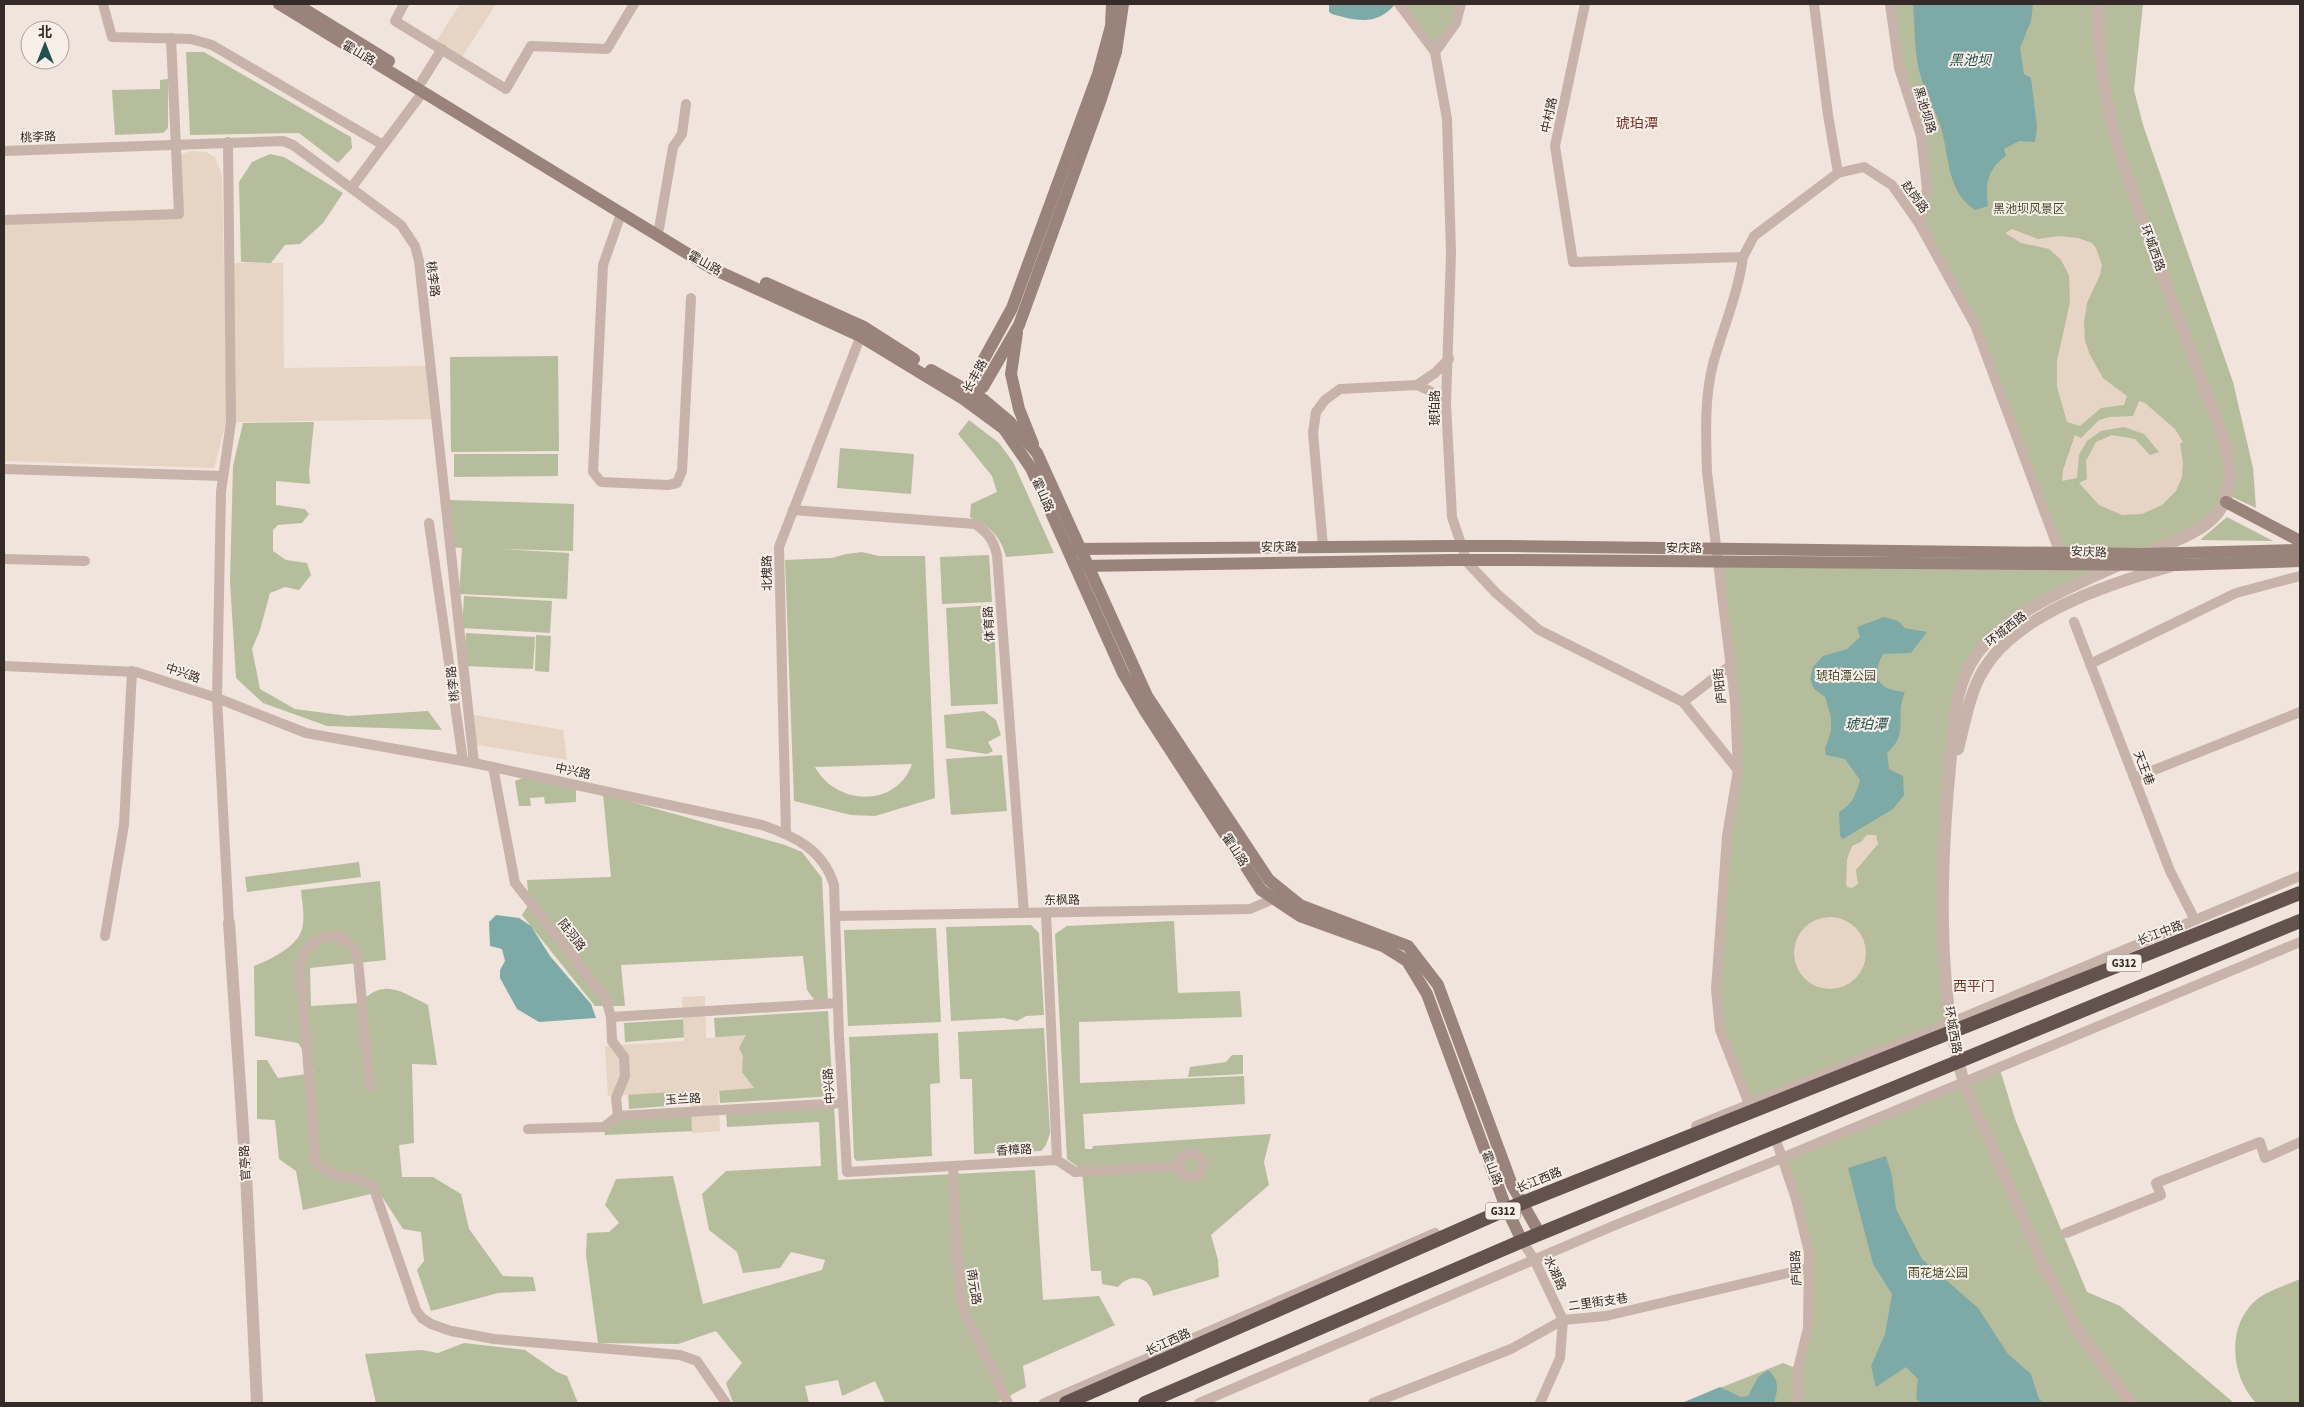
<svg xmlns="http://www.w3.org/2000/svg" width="2304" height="1407" font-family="'Source Sans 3','Noto Sans SC',sans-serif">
  <rect width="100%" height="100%" fill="#f0e4dc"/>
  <g fill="#b6bd9d" fill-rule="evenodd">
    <path d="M1399,4H1461L1435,52Z"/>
    <path d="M1890,4H2143L2134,90L2143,125L2233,382L2253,468L2256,508L2228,495L2216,514L2142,554L2059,551L1975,325L1920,225L1927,188L1921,136L1899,68Z"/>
    <path d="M186,52H204L342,132L351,137L352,148L338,163L299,133L190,135Z"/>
    <path d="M168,79V128L163,133L115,135L112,90L160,89V80Z"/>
    <path d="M270,154L284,157L343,193L323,223L300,244L285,245L271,263L241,262L239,182L252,162Z"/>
    <path d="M558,356L559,451L451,452L450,357Z"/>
    <path d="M969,420L999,443L1013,462L1054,553L1006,557C1001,536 989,526 970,517L971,504L997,492L992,476L958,434Z"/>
    <path d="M314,422L309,472L310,484L276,481V505L305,509L309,514L302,523L278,525L273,530V551L286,560L307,563L311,575L299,590L285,587L270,593L260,630L252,649L260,689L295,709L348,716L428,711L442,730L327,726L263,703L236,678L230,581L233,466L243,423Z"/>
    <path d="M840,448L914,454L911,494L837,488Z"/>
    <path d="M454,454H558V476L454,477Z"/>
    <path d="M450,500L574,504L573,551L500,549L569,553L567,599L459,594L462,548L448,547Z"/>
    <path d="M2227,517L2273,541L2200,540Z"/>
    <path d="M862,552L879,556H925L935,798L875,816L851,815L794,801L785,560L832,558L846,554ZM912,764C897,808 836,806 815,767Z"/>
    <path d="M989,555L992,602L942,604L940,557Z"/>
    <path d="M1718,562L2120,564L2022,615L1967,670L1945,836L1950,1023L1749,1105L1720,1030L1716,989L1738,770Z"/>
    <path d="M464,596L552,601L550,633L462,628Z"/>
    <path d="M993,605L998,704L951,706L946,608Z"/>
    <path d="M466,633L535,637L533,669L464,666Z"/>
    <path d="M536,635L551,636L549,672L535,671Z"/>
    <path d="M984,711L996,720L1001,735L988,742L993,751L987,754L946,748L944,715Z"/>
    <path d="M1002,755L1007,811L951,815L946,759Z"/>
    <path d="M523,778L576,788V802L545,804L544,797L530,798L531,806H519L515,781Z"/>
    <path d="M603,794L785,845L802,852L822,878L828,1002H816L807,990L803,956L621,965L625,1006H595L522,915L533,898L528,892L527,880L611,877Z"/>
    <path d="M359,862L361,877L247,892L245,877Z"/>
    <path d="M380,881L386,960L310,968L311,1006L360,1003C384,977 402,992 428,1005L437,1065L412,1064L414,1143L399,1145L402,1177H433L461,1194L469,1229L503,1276L533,1277L536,1291L498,1293L431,1311L417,1270L424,1261L421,1232L403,1229L379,1192L303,1210L296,1171L279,1159L275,1120L257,1119V1060H267L278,1078L314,1073L312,1063L298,1043L255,1036L254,966C268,961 291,949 299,936C307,923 302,903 301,890Z"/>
    <path d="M1174,921L1178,993L1240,991L1242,1017L1079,1022L1080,1083L1244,1076L1245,1104L1083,1114L1085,1149H1092L1093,1146L1271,1134L1264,1162L1269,1185L1211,1235L1218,1260L1219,1277L1153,1296C1151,1276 1130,1272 1118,1287L1102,1284L1101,1271H1091L1082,1170L1067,1159L1055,934L1067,926Z"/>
    <path d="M1031,925L1039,933L1044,1015L1026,1016L1017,1021L1004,1018L951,1021L946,927Z"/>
    <path d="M936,928L941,1022L848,1026L844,930Z"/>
    <path d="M828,1011L833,1096L720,1103L714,1018Z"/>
    <path d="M688,1019L689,1037L625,1042L624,1023Z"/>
    <path d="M1044,1028L1050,1133L1046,1145L1041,1151L974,1154L972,1079H960L958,1032Z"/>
    <path d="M938,1033L940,1083L930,1084L932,1156L857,1161L854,1158L849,1037Z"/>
    <path d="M1232,1055H1243V1074L1188,1077L1190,1067L1226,1062Z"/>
    <path d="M1999,1066L2015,1119L2087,1292L2120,1306L2234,1403H1682L1783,1363L1798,1369L1808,1328L1809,1252L1782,1158Z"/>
    <path d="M691,1086L693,1104L629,1109L628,1090Z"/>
    <path d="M834,1106L838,1180L1035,1170L1043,1300L1099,1296L1115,1325L1023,1366L1026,1387L996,1403H885L875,1381L842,1396L838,1380L805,1386L809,1403H733L726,1383L742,1363L716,1331L678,1344L598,1343L586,1255L587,1233L609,1232L619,1223L605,1205L616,1179L673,1176L703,1304L822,1270L825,1260L791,1252L780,1268L743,1273L737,1252L709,1230L702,1194L726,1171L821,1166L819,1122L727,1127L726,1112Z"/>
    <path d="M694,1115L695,1131L605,1135L604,1129L618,1120Z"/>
    <path d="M2300,1279V1403H2256C2231,1377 2226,1327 2255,1301C2268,1290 2285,1286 2300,1279Z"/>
    <path d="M464,1343L525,1350L557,1372L567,1376L578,1403H376L365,1354L422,1350L438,1353Z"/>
  </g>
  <g fill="#e6d4c4">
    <path d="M460,4H496L460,60L434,45Z"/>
    <path d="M191,151L206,152L215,157L222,176L227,418L214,468L4,461V225L179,214L176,156Z"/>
    <path d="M2012,229L2038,239L2059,236L2078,238L2092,243L2096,248L2102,265L2100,275L2087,303L2084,322L2085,341L2090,355L2103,378L2127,396L2124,405L2101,408L2080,426L2067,422L2057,387V361L2070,302L2069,275L2061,260L2049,249L2021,243L2005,233Z"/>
    <path d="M229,263H283L284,368L430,366L436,419L231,422Z"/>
    <path d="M2139,401L2145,403L2175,429L2183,442L2180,444L2183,463L2182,477L2176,491L2162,505L2142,514L2122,515L2099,505L2079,483L2087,479L2086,461L2096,442L2112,435L2135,439L2150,455L2159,452L2144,434L2124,427L2101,431L2087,441L2079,455L2077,478L2062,481L2063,470L2075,435L2081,438L2099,420L2109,417L2133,416Z"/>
    <path d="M469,714L563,730L567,760L472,744Z"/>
    <path d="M1867,835H1876L1878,844L1856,870L1858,884L1852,888L1847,887L1846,883L1847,859L1852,846L1861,842Z"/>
    <circle cx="1830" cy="953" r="36"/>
    <path d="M705,996L706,1038L746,1035L739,1048L743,1056L742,1072L754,1088L718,1091L720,1131L692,1133L690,1091L608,1096L605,1046L684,1041L682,997Z"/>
  </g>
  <g fill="#7daaa7">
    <path d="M1329,4H1395C1378,26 1356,21 1332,14L1329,12Z"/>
    <path d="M1913,4H2033L2031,21L2020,48L2024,74L2031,78L2037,127L2035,142L2019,141L2004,149L2006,156C1987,169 1985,185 1988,206L1975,210C1948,193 1949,159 1942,131C1937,113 1927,98 1922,81C1914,57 1915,28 1913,4Z"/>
    <path d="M1884,617L1898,621L1905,628L1927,632L1911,653L1883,654C1870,678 1879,690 1905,692C1894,718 1910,733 1887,753L1889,769L1903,776L1904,795L1893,809L1843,839L1840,836L1839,812C1852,805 1856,794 1860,780L1845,759L1826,755L1825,749L1831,731V717L1825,697L1814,689L1810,679L1813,667L1823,656L1847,649L1860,637L1857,627Z"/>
    <path d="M496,915L519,918L531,926L550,956L591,1004L596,1018L539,1022L517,1009L500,978V970L505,961L502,949L490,946L489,922Z"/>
    <path d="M1886,1156L1892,1176L1896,1209L1922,1259L1978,1308L2008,1354L2031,1374L2039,1399L2044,1403H1921L1916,1399L1918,1379L1906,1367L1876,1387L1871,1366L1885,1334L1892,1294L1873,1264L1848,1168Z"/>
    <path d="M1768,1370C1780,1381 1778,1389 1774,1403H1682L1720,1387L1741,1397L1748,1396L1758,1377Z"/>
  </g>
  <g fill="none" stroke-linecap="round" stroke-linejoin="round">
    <g stroke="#c7b3a9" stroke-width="10">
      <path d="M103,4L112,37L191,39L212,45L383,145"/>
      <path d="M404,4L395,21L506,89L531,46L607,49L634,4"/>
      <path d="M1399,4L1435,52L1447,119L1451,253L1446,404L1452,517L1467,562L1496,593L1539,630L1683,702"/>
      <path d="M1585,4L1555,146L1573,262L1743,257L1754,236L1838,173L1864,167L1892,185L1920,225L1975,325L2059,551"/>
      <path d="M1814,4L1828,115L1838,173"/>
      <path d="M1890,4L1899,68L1921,136L1927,188L1920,225"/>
      <path d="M1435,52L1456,23L1461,4"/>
      <path d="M422,81L442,49"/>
      <path d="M228,142L231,422L221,492L217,698L229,923"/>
      <path d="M4,151L283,141L293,145L401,225L415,246L419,261L474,763"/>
      <path d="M352,187L423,92"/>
      <path d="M621,214L603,265L593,472L601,482L668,485L677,483L682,471L691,298"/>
      <path d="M4,220L179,214L171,38"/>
      <path d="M659,229L673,147L682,134L686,104"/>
      <path d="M1743,257C1738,294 1723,328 1713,364C1704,399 1706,437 1707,472L1735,701L1738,770L1727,836L1716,989L1720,1030L1751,1109"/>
      <path d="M1417,385L1435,373L1449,359"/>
      <path d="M4,469L222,476"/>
      <path d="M793,510L975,524C988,533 993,539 997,555L1024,913"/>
      <path d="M429,523L463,761"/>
      <path d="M1323,547L1313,433L1316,412L1325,400L1340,389L1417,385L1430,391L1446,404"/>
      <path d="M4,559L85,561"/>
      <path d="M2074,622L2170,871L2195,920"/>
      <path d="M2090,664L2236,593L2300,576"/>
      <path d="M1731,665L1683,702L1738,770"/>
      <path d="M4,666L136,672L217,698L306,733L474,763L762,825C794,836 823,849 834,885L839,1036L847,1172L1057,1160L1075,1172L1179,1166"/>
      <path d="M493,767L515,883L606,999L611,1017L612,1041L624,1057L625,1076L616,1098L618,1116"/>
      <path d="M2134,778L2300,712"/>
      <path d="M786,833L779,547L863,330"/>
      <path d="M1046,913L1057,1160"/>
      <path d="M836,916L1250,909L1280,896"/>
      <path d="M105,936L124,825L132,671"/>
      <path d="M611,1017L838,1003"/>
      <path d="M370,1087L358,960C349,923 308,931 300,965L316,1162C334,1182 353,1172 373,1186L416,1310L422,1318L431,1324L451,1331L494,1339L680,1355L697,1361L726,1403"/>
      <path d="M1696,1126L1950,1023L2300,876"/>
      <path d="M528,1129L604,1127L618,1116L843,1103"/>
      <path d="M1775,1137L1796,1199L1809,1252L1808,1328L1798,1369V1403"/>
      <circle cx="1191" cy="1165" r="12"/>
      <path d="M953,1166L960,1298L964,1311L1008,1403"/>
      <path d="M2066,1233L2161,1195L2156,1183L2260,1142L2265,1158L2300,1142"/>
      <path d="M1522,1241L1534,1259L1563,1320L1560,1358L1540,1403"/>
      <path d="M1044,1403L1435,1233"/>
      <path d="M1199,1403L1613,1226L1782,1158L2300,942"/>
      <path d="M1373,1403L1511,1349L1563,1320L1606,1316L1809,1268"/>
    </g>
    <g stroke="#c7b3a9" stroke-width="12">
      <path d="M2099,4C2095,97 2128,182 2160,268C2181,326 2203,384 2225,442C2242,519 2206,528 2144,554"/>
      <path d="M2121,564C2074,585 2008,612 1977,654C1953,687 1954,728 1950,767C1941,862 1936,988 1963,1079C1970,1100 1980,1120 1989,1139C2007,1183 2027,1226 2046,1270L2085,1342L2132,1403"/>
      <path d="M1958,749C1964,726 1969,697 1980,676C2012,614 2109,584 2171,566"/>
      <path d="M229,923L246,1174L257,1403"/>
    </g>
    <g stroke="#9a837b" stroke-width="12">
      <path d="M279,4L711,268L860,336L962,398L1004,429L1031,468L1123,673L1145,711L1261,890L1300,916L1383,946L1407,961L1427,994L1505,1205L1522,1241"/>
      <path d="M296,4L389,61"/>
      <path d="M766,283L864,327L914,359"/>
      <path d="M1017,333L1011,374L1019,409L1033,444"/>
      <path d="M931,370L984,400L1009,421L1037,453L1147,696L1269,880L1300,905L1408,946L1438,985L1512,1185L1540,1234"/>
      <path d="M967,396L983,387L1019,325L1101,99L1116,52L1123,4"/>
      <path d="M963,397L1012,308L1098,74L1111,26L1112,4"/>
      <path d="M2226,502L2300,541"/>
      <path d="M1510,546L2142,554L2300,550"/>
      <path d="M1073,549L1451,546"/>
      <path d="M1510,560L2176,565L2300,561"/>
      <path d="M1083,566L1450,560"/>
    </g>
    <g stroke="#64524e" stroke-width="14">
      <path d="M1066,1403L1507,1209L2300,893"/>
      <path d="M1145,1403L1522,1241L2300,921"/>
    </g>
    <g stroke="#9a837b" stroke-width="12">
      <path d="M1451,546H1510"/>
      <path d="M1450,560H1510"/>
    </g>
  </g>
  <g text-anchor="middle" stroke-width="4" stroke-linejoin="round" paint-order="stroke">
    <g fill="#f8efe8" stroke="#6f6662" stroke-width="1">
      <rect x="2106.5" y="954.5" width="35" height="17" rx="4"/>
      <rect x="1485.5" y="1202.5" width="35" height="17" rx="4"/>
    </g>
    <g font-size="11" font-weight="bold" fill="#342b28">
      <text x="2124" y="967">G312</text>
      <text x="1503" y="1215">G312</text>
    </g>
    <g font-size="12" fill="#342b28" stroke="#f8efe8">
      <text transform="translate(359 53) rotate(31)" y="4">霍山路</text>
      <text transform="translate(1925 110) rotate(73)" y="4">黑池坝路</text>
      <text transform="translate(1549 115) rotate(-78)" y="4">中村路</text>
      <text transform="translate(38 137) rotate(-2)" y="4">桃李路</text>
      <text transform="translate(1915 197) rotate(54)" y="4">赵岗路</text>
      <text transform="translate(2153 248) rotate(70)" y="4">环城西路</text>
      <text transform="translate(705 263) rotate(29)" y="4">霍山路</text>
      <text transform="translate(433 279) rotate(83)" y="4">桃李路</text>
      <text transform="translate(975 376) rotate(-61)" y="4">长丰路</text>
      <text transform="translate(1435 408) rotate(-90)" y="4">琥珀路</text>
      <text transform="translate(1043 495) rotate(66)" y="4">霍山路</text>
      <text transform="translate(1279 547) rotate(-1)" y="4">安庆路</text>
      <text transform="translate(1684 548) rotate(1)" y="4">安庆路</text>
      <text transform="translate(2089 552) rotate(2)" y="4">安庆路</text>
      <text transform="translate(767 573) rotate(-91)" y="4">北槐路</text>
      <text transform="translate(989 624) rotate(-94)" y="4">体育路</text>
      <text transform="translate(2006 629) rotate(-38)" y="4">环城西路</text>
      <text transform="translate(183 673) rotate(19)" y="4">中兴路</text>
      <text transform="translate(453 684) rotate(-96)" y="4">桃李路</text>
      <text transform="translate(1720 686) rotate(-96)" y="4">庐阳街</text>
      <text transform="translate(2144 768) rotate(69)" y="4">天王巷</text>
      <text transform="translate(573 771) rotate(12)" y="4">中兴路</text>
      <text transform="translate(1235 850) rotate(57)" y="4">霍山路</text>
      <text transform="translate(1062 900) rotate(-1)" y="4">东枫路</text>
      <text transform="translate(2160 933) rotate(-21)" y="4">长江中路</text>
      <text transform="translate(572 935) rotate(52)" y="4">陆羽路</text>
      <text transform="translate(1953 1030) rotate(80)" y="4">环城西路</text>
      <text transform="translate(829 1086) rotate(-94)" y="4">中兴路</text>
      <text transform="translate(683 1099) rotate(-3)" y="4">玉兰路</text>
      <text transform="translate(1014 1150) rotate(-3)" y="4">香樟路</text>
      <text transform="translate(245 1163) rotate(-93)" y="4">官亭路</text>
      <text transform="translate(1492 1168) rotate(69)" y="4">霍山路</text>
      <text transform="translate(1539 1180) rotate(-22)" y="4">长江西路</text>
      <text transform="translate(1796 1268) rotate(-92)" y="4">庐阳路</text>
      <text transform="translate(1555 1273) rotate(65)" y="4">水湖路</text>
      <text transform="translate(974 1287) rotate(81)" y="4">南元路</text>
      <text transform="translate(1598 1302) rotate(-8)" y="4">二里街支巷</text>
      <text transform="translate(1168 1342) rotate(-24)" y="4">长江西路</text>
    </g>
    <g font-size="12" fill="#47502e" stroke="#f8efe8">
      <text x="2029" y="213">黑池坝风景区</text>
      <text x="1846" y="680">琥珀潭公园</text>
      <text x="1938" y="1277">雨花塘公园</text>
    </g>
    <g font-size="14" font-style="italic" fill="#215250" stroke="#f8efe8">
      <text x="1970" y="65">黑池坝</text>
      <text x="1866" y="729">琥珀潭</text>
    </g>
    <g font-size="14" fill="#7c3428" stroke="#f8efe8">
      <text x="1637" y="128">琥珀潭</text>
      <text x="1974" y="991">西平门</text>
    </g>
  </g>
  <rect width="2304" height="1407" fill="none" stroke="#342b28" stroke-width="10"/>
  <g transform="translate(45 45)"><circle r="24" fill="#f8efe8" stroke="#aaa19b"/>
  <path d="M0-4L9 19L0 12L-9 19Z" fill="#215250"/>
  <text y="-8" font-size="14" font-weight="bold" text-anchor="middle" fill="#342b28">北</text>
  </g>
</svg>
